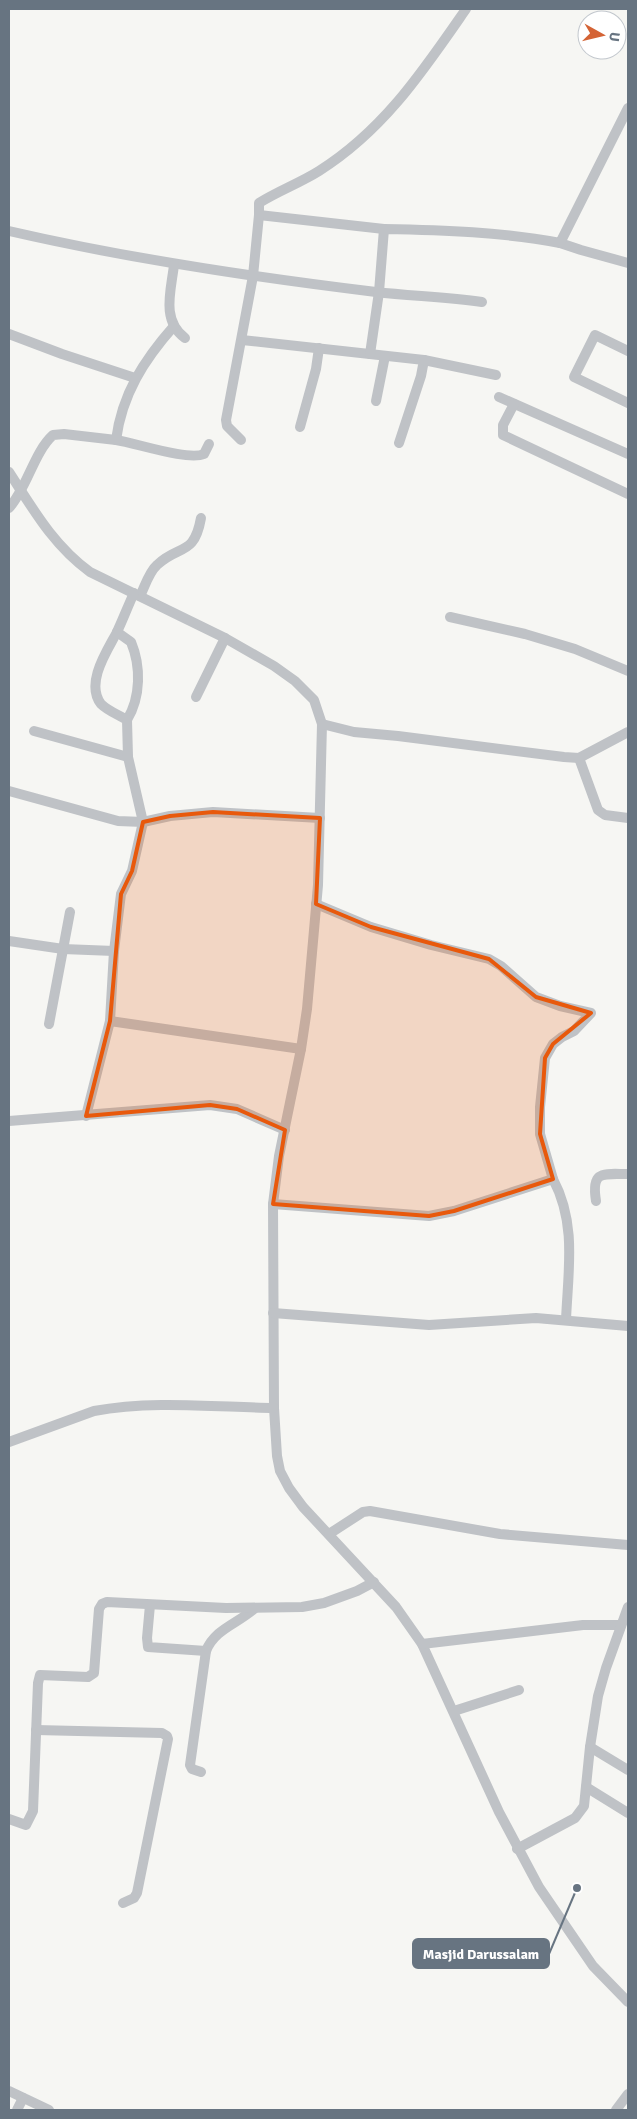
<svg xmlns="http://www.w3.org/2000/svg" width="637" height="2119" font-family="Signika,sans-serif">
  <rect width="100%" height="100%" fill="#f6f6f3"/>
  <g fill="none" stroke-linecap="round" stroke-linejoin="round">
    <g stroke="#bfc2c6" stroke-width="10">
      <path d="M259,215L384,229"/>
      <path d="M9,231C130,259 252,277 376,292C411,296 446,297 482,302"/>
      <path d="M560,243L581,250L628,263"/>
      <path d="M174,265C171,291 161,320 185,338"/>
      <path d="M9,334L62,354L135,378"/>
      <path d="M242,340L424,360L421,376L399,443"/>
      <path d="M628,351L595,335L574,377L628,403"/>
      <path d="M370,354L379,292L384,229C444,230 502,232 560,243L628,108"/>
      <path d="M424,360L496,375"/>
      <path d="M499,397L628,454"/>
      <path d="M376,401L385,356"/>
      <path d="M514,404L503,425V435L628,494"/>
      <path d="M300,427L316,369L319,348"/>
      <path d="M116,440C136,443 188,461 204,454L209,444"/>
      <path d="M241,440L227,426L226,420L253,276L259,215V203C278,191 300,183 319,171C384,130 423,71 466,9"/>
      <path d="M9,472C33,509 53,545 90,572L225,638L274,666L295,681L314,700L322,724L318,885L307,1009L301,1049L279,1156L273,1204L274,1408L277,1456L280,1471L289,1488L303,1507L396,1607L422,1644L499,1812L539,1887L593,1966L628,2002"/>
      <path d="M9,508C27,488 34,452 53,435L64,434L116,440C122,394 144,360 174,326"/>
      <path d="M140,596C145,586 149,572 157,565C179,544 194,557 201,518"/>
      <path d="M450,617L525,634L575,649L628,671"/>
      <path d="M117,632L131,642C141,666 141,697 127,720"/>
      <path d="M196,697L225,638"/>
      <path d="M322,724L354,732L398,736L564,757L579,758L628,732"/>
      <path d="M34,731L128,757"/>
      <path d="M579,758L598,810L605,815L628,818"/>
      <path d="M9,791L118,821L143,822L170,816L213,812L320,818"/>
      <path d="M316,904L371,927L431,945L489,959L501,966L536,997L560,1006L591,1013L574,1031L562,1037L553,1044L545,1058L540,1107V1134L553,1179"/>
      <path d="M9,941L63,949L114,951"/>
      <path d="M110,1021L301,1049"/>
      <path d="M49,1024L70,912"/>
      <path d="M86,1116L110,1021L114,951L121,894L132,871L143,822L128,757L127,720C119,715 108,711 101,704C85,683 107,651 117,632C123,619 128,606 134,593"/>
      <path d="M9,1121L210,1105L237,1109L285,1130"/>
      <path d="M596,1201C591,1170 603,1174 628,1174"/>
      <path d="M273,1204L429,1216L454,1211L553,1179C577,1224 568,1271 566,1320"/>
      <path d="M273,1313L429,1325L536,1318L628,1326"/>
      <path d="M9,1442L94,1411C152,1400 215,1407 274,1408"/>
      <path d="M329,1534L363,1512L370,1511L500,1534L628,1545"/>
      <path d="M150,1605L147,1638L148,1647L206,1651"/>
      <path d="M422,1644L583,1625H620"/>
      <path d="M454,1711L519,1690"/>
      <path d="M36,1730L162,1733L167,1736L168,1739L137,1893L134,1898L123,1903"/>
      <path d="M590,1747L628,1770"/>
      <path d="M201,1772L192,1769L190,1765L206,1651C215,1629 237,1624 254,1609"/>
      <path d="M586,1787L628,1813"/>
      <path d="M9,1819L26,1825L33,1811L38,1683L40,1675L88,1677L94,1673L99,1609L102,1604L107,1602L226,1608L302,1607L324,1603L357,1591L374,1582"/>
      <path d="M517,1849L575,1818L584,1806L590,1747L598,1696L606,1668L628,1607"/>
      <path d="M9,2091L49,2110"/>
      <path d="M17,2110L23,2098"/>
      <path d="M616,2110L628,2094"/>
    </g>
  </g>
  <path fill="#e8590c" fill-opacity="0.2" stroke="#e8590c" stroke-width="4" stroke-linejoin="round" d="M213,812L320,818L316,904L371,927L489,959L536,997L591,1013L553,1044L545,1058L540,1134L553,1179L454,1211L429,1216L273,1204L285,1130L237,1109L210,1105L86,1116L110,1021L121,894L132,871L143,822L170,816Z"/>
  <path fill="none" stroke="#677481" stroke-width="2" d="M577 1888L549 1954"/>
  <circle fill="#677481" stroke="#fff" stroke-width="2" cx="577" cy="1888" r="5"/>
  <rect fill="#677481" stroke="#677481" stroke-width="2" x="413" y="1939" width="136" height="29" rx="5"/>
  <g font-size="14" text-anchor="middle" font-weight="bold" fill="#fff">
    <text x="481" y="1959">Masjid Darussalam</text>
  </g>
  <rect width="637" height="2119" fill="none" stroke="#677481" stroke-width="20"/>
  <g transform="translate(602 35) rotate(98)"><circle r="24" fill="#ffffff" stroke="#c2c7cd"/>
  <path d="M0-4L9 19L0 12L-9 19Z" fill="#d46335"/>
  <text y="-8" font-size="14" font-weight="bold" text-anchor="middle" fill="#677481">U</text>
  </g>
</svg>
